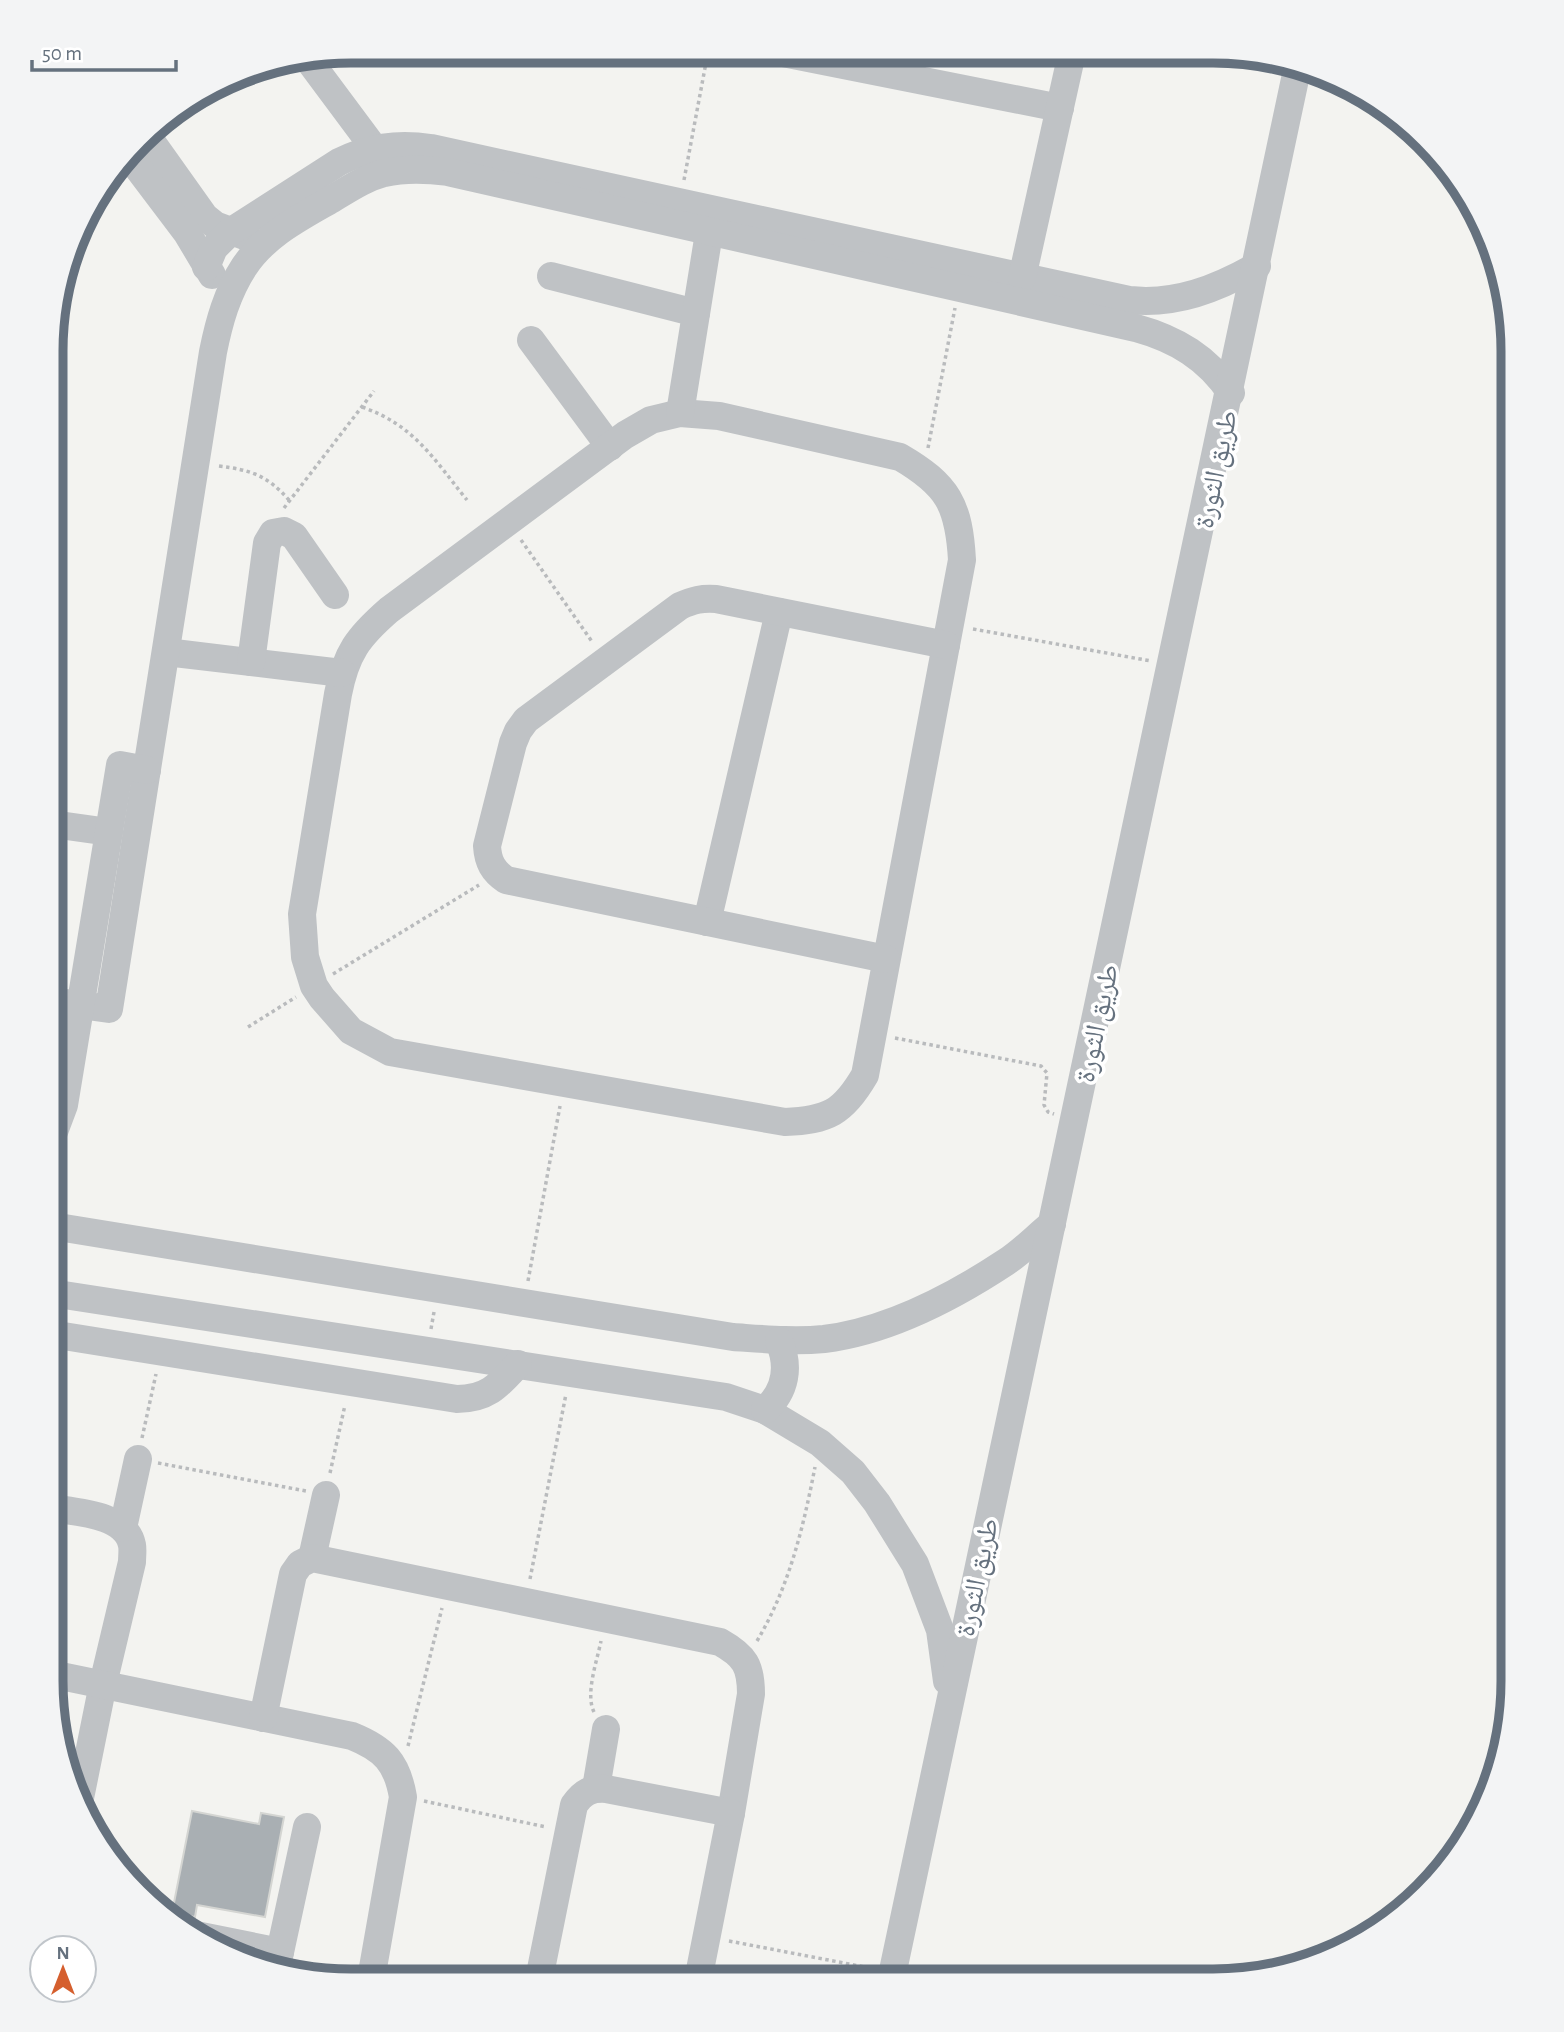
<svg xmlns="http://www.w3.org/2000/svg" width="1564" height="2032" font-family="'Alegreya Sans','Noto Naskh Arabic',sans-serif">
  <rect width="100%" height="100%" fill="#f3f3f0"/>
  <path fill="#a9afb3" stroke="#d4d5d2" stroke-width="2" d="M192,1811L259,1824L261,1813L284,1817L265,1917L197,1905L195,1917L172,1913Z"/>
  <g fill="none" stroke-linecap="round" stroke-linejoin="round">
    <g stroke="#b9bbbd" stroke-width="3.5" stroke-dasharray="3.5 3.5" stroke-linecap="butt">
      <path d="M684,180L708,52"/>
      <path d="M362,407C414,425 433,458 467,500"/>
      <path d="M928,448L955,308"/>
      <path d="M219,466C250,470 267,475 289,500"/>
      <path d="M284,508L374,391"/>
      <path d="M521,540L593,643"/>
      <path d="M973,629L1151,661"/>
      <path d="M333,974L479,885"/>
      <path d="M248,1027L296,997"/>
      <path d="M895,1038L1041,1066L1047,1073L1044,1105L1048,1112L1054,1114"/>
      <path d="M528,1281L560,1106"/>
      <path d="M431,1329L434,1312"/>
      <path d="M142,1438L156,1374"/>
      <path d="M158,1463L306,1491"/>
      <path d="M330,1473L345,1405"/>
      <path d="M530,1579L566,1394"/>
      <path d="M757,1641C789,1587 803,1529 815,1467"/>
      <path d="M594,1712C585,1694 597,1661 601,1641"/>
      <path d="M408,1746L442,1608"/>
      <path d="M424,1801L546,1827"/>
      <path d="M729,1941L870,1968"/>
      <path d="M395,1975L417,1979"/>
    </g>
    <g stroke="#bfc2c5" stroke-width="28">
      <path d="M778,52L1060,108"/>
      <path d="M307,58L374,148"/>
      <path d="M146,134L205,217L215,225L247,237"/>
      <path d="M128,155L187,233L212,275"/>
      <path d="M206,267L214,248L230,232L339,162C369,147 397,143 431,148L1129,300C1176,305 1216,289 1257,266"/>
      <path d="M551,276L696,313"/>
      <path d="M1022,278L1072,53"/>
      <path d="M531,340L610,447"/>
      <path d="M680,413L719,416L900,457C948,485 959,505 962,560L865,1075C843,1113 828,1120 785,1122L390,1052L351,1031L322,998L314,986L305,957L302,914L338,694C346,653 358,637 389,610L625,435L651,420Z"/>
      <path d="M680,413L709,233"/>
      <path d="M166,652L342,673"/>
      <path d="M251,662L267,543L273,533L284,531L294,536L335,595"/>
      <path d="M52,824L109,832"/>
      <path d="M707,922L779,612"/>
      <path d="M886,959L506,880C493,871 488,862 487,846L513,743L518,731L526,720L680,606C693,600 702,598 716,599L946,645"/>
      <path d="M52,1001L109,1009L213,352C219,322 227,293 244,267C265,235 299,218 332,199C349,189 365,178 384,173C406,168 426,169 448,172L1136,328C1176,339 1208,358 1231,393"/>
      <path d="M52,1137L64,1105L120,765L147,770"/>
      <path d="M52,1226L733,1337C763,1339 794,1342 824,1339C889,1331 953,1297 1006,1262C1023,1251 1037,1236 1052,1224"/>
      <path d="M51,1293L726,1397L765,1410L820,1443L853,1472L877,1503L915,1564L940,1630L947,1681"/>
      <path d="M51,1334L457,1399C488,1399 499,1385 518,1364"/>
      <path d="M765,1410C786,1391 790,1367 779,1341"/>
      <path d="M51,1508C76,1512 126,1514 132,1545C133,1550 132,1557 132,1562L103,1684L79,1803"/>
      <path d="M123,1528L138,1459"/>
      <path d="M312,1558L326,1495"/>
      <path d="M51,1674L352,1736C384,1749 397,1762 403,1797L371,1979"/>
      <path d="M263,1718L293,1574L300,1564L312,1558L720,1642C745,1656 751,1666 751,1694L731,1813L698,1980"/>
      <path d="M596,1788L606,1729"/>
      <path d="M196,1935L280,1952"/>
      <path d="M277,1966L307,1827"/>
      <path d="M539,1979L574,1805C583,1792 591,1788 606,1789L731,1813"/>
      <path d="M891,1980C1025,1342 1167,705 1298,65"/>
    </g>
  </g>
  <g text-anchor="middle" stroke-width="7" stroke-linejoin="round" paint-order="stroke">
    <g font-size="28" fill="#65717e" stroke="#fff">
      <text transform="translate(1215 469) rotate(-78)" y="10">طريق الثورة</text>
      <text transform="translate(1096 1023) rotate(-78)" y="10">طريق الثورة</text>
      <text transform="translate(976 1577) rotate(-78)" y="10">طريق الثورة</text>
    </g>
  </g>
  <path d="M0 0H1564V2032H0ZM351 63H1213A288 288 0 0 1 1501 351V1681A288 288 0 0 1 1213 1969H351A288 288 0 0 1 63 1681V351A288 288 0 0 1 351 63Z" fill="#f3f4f5" fill-rule="evenodd"/>
  <path fill="none" stroke="#65717e" stroke-width="9" d="M351 63H1213A288 288 0 0 1 1501 351V1681A288 288 0 0 1 1213 1969H351A288 288 0 0 1 63 1681V351A288 288 0 0 1 351 63Z"/>
  <g transform="translate(63 1969)"><circle r="33" fill="#ffffff" stroke="#c1c6cb" stroke-width="2"/>
  <path d="M0-5L12 26L0 18L-12 26Z" fill="#d55f2e"/>
  <text y="-10" font-size="19" font-weight="bold" text-anchor="middle" fill="#65717e">N</text>
  </g>
  <path d="M32 60v10h144v-10" fill="none" stroke="#65717e" stroke-width="3.5"/>
  <text x="42" y="60" font-size="21" fill="#65717e" stroke="#ffffff" stroke-width="5" paint-order="stroke">50 m</text>
</svg>
